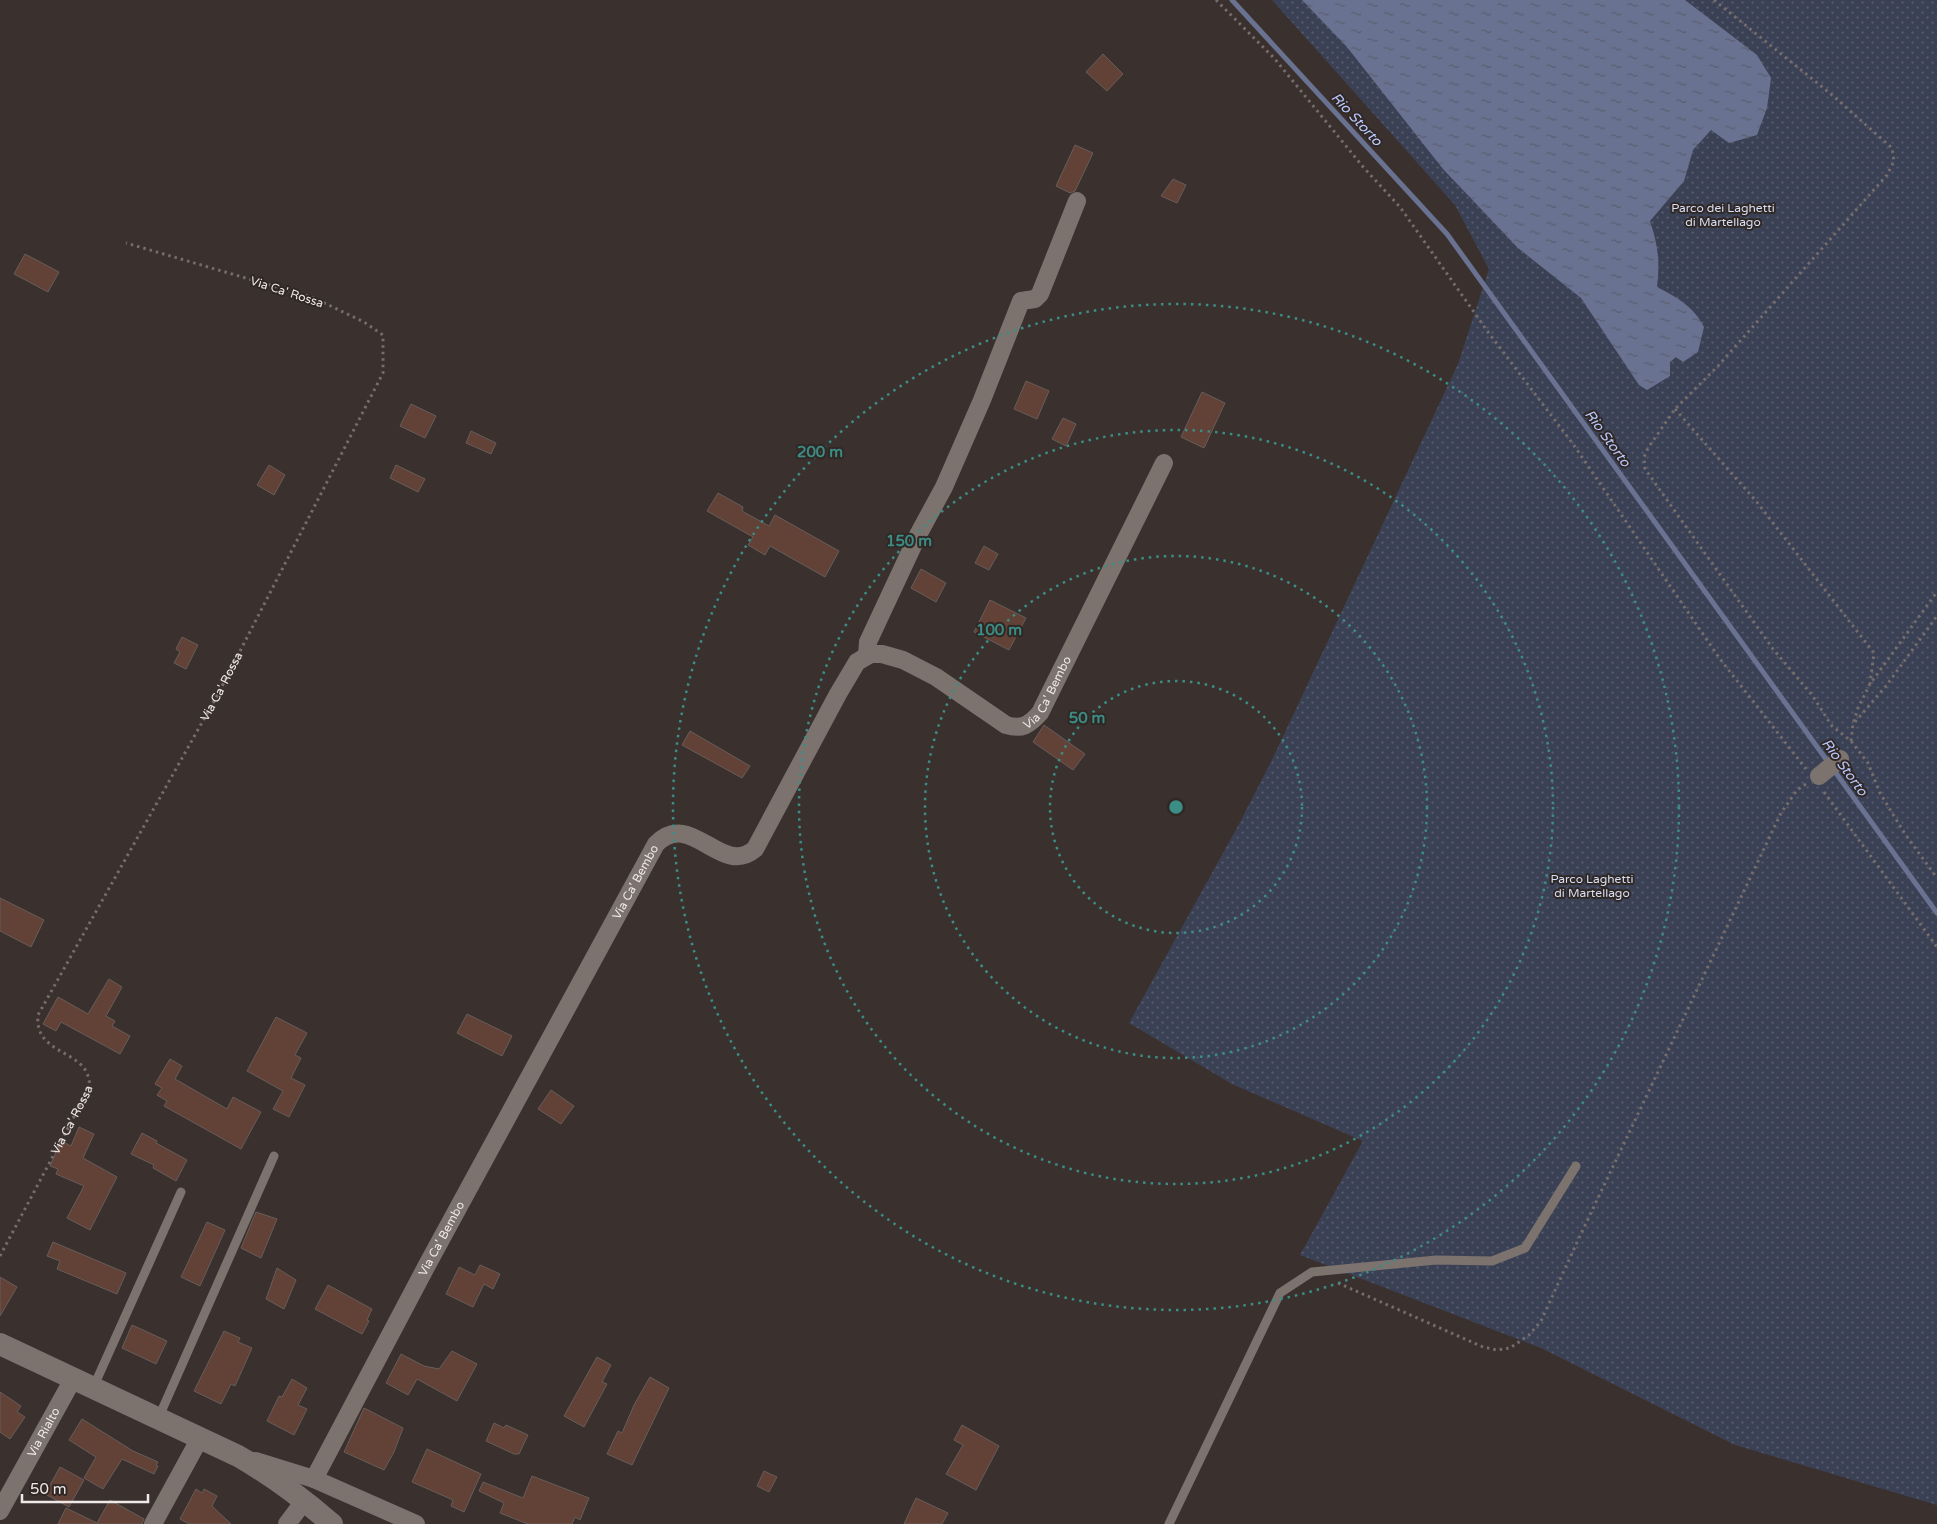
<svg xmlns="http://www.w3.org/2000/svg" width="1937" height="1524" font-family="'Varela Round',sans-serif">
  <defs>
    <pattern id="park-dots" width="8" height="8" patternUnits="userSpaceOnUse" patternTransform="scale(1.25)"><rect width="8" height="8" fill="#3b4155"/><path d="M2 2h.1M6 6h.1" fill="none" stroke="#585c6d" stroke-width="1.8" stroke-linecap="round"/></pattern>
    <pattern id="water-ripples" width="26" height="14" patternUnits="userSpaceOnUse" patternTransform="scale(1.25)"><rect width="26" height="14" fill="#6a7291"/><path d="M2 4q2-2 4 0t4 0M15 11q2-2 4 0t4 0" fill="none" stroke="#5a5e6f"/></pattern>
  </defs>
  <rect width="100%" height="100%" fill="#3a312f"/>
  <path fill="url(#park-dots)" d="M1272,0H1937V1505L1735,1445L1541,1348L1300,1255L1363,1141L1232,1084L1129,1023L1238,826L1272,760L1458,364L1489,269L1455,205Z"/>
  <path fill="url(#water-ripples)" d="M1302,0H1685L1757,55L1771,78L1767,108L1757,135L1729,143L1711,130L1693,150L1684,181L1650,221C1658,246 1660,260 1657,287C1677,297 1694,307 1704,327L1698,352L1683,362L1676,357L1670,362V376L1647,390L1639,385L1581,298L1518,248L1443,169L1347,47Z"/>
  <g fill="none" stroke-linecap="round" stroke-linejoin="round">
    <path stroke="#6a7291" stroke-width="5" d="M1232,0L1447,234L1937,913"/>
  </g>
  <g fill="#624137" stroke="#675d5a">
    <path d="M1103,54L1123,74L1107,91L1086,72Z"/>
    <path d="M1075,145L1093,153L1075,191L1070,193L1056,186Z"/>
    <path d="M1173,179L1186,185L1177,203L1161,196Z"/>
    <path d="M25,254L59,272L48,292L14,274Z"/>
    <path d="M1026,381L1049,391L1037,419L1014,409Z"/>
    <path d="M1202,392L1225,403L1204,448L1181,437Z"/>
    <path d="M411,404L436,416L425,438L400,426Z"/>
    <path d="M1063,418L1076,424L1066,446L1052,439Z"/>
    <path d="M471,431L496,443L491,454L466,443Z"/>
    <path d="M269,465L285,475L274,495L257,485Z"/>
    <path d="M396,465L425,479L418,492L390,478Z"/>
    <path d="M718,493L743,507L742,511L769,526L775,515L839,551L825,577L770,546L765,555L748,545L753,537L707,511Z"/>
    <path d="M984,546L998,554L989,570L975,563Z"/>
    <path d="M921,569L946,583L936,602L911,588Z"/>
    <path d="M990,600L1026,618L1009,650L974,632Z"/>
    <path d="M182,637L198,645L186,669L174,663L180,652L176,649Z"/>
    <path d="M1044,725L1085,754L1073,770L1033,742Z"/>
    <path d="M690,731L750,766L742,778L682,745Z"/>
    <path d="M0,898L44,920L31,947L0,931Z"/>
    <path d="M109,979L122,987L106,1016L115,1021L112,1026L130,1036L120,1054L61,1022L56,1031L43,1024L58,997L88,1014Z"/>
    <path d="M467,1014L512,1036L502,1056L457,1033Z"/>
    <path d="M276,1017L307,1033L295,1055L301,1058L291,1078L305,1085L289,1117L273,1109L283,1091L247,1071Z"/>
    <path d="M170,1059L182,1066L175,1079L227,1109L233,1097L261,1112L241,1149L164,1106L167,1101L157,1095L162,1088L155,1084Z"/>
    <path d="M551,1090L574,1106L561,1124L538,1109Z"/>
    <path d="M79,1127L94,1134L83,1158L117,1177L90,1230L67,1218L84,1186L56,1174L58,1169L50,1166L61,1141L71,1146Z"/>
    <path d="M142,1133L157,1141L156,1143L187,1160L176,1181L153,1168L154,1165L131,1154Z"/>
    <path d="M256,1212L277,1219L261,1258L241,1248Z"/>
    <path d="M207,1222L225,1230L200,1286L181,1277Z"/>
    <path d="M53,1242L126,1273L117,1294L57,1269L60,1261L47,1256Z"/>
    <path d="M480,1265L500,1274L493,1289L484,1284L473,1307L446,1294L459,1267L475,1275Z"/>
    <path d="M277,1268L296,1280L284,1309L266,1299Z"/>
    <path d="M0,1277L17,1287L0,1316Z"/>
    <path d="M328,1285L372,1309L367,1320L369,1321L362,1334L315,1309Z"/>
    <path d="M132,1325L167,1341L156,1364L122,1348Z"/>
    <path d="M224,1331L240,1338L238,1342L252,1348L235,1386L231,1384L221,1404L194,1391Z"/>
    <path d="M452,1351L477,1364L457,1401L417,1379L408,1395L386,1383L401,1354L424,1366L439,1369Z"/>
    <path d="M597,1357L611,1365L602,1382L607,1384L584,1427L564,1416Z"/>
    <path d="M650,1377L669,1388L632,1465L607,1454L618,1431L622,1433L634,1405Z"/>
    <path d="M292,1379L307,1388L298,1405L307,1409L294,1435L267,1421L279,1396L282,1397Z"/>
    <path d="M0,1392L21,1406L17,1412L25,1417L10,1439L0,1432Z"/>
    <path d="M364,1408L403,1428L394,1452L384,1470L344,1452Z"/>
    <path d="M82,1419L133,1451L158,1462L156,1465L158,1466L154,1474L122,1459L103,1489L84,1478L96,1457L69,1440Z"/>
    <path d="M494,1423L504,1428L506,1425L528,1435L519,1454H514L486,1441Z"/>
    <path d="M962,1425L999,1446L976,1490L946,1474L963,1445L954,1440Z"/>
    <path d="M427,1449L481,1474L464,1512L451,1506L453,1500L412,1482Z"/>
    <path d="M60,1467L84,1480L69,1507L45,1494Z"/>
    <path d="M764,1471L777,1477L769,1492L757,1486Z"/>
    <path d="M532,1476L589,1498L580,1520L575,1517L572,1524H528L500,1513L504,1503L479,1491L483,1482L523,1498Z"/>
    <path d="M196,1489L202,1493L204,1489L217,1496L212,1506L231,1524H189L180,1519Z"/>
    <path d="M916,1498L948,1513L942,1524H904Z"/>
    <path d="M110,1500L144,1519L142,1524H58L66,1508L97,1523Z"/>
  </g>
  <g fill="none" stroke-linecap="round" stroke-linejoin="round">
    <g stroke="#756d6b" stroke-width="3" stroke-dasharray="2.5 4" stroke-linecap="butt">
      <path d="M1216,0L1274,58L1364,168L1400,207L1488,332L1573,444L1720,659L1806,769"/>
      <path d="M1714,0L1831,94L1892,148L1894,161L1887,175L1718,366L1675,409L1648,448L1644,457L1645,469L1773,649L1812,695L1832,726L1851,741L1868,763L1880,793L1905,834L1937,878"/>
      <path d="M1675,409L1756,501L1874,653L1870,684"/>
      <path d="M1855,722L1886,686L1937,616"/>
      <path d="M1851,741L1853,724L1858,708L1870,684L1937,592"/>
      <path d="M1824,792L1937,947"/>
      <path id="s1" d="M0,1256L87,1092C88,1088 90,1083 89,1080C84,1049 34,1055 38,1015L218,694L383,373V335L364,322L314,298L126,243"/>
      <path d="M1338,1283L1483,1347L1497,1350L1510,1348L1529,1335L1541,1321L1579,1238L1781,813L1797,790L1806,784"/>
    </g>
    <g stroke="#7c726e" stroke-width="9">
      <path d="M93,1388L181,1192"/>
      <path d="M158,1419L274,1156"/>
      <path d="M1169,1524L1280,1293L1312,1272L1436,1260L1492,1261L1525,1248L1576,1166"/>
    </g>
    <g stroke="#7c726e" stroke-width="18">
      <path d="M867,656L868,642L918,535L944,487L982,400L1021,301L1035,299L1040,294L1077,201"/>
      <path d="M1819,776L1840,759"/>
      <path d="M256,1461L314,1479L416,1524"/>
      <path id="s2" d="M314,1479L426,1267L656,844C691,808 721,878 755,849L838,694L857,662L867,656L872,654H882L903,660L936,677L1006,725C1022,730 1029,725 1040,713L1164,463"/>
      <path id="s3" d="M0,1511L73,1379"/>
      <path d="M153,1524L200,1438"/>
      <path d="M287,1524L305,1500"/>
    </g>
    <path stroke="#7c726e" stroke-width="22" d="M0,1344L238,1456C273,1476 301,1497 332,1524"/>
  </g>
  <g fill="none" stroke="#3c8d86" stroke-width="2.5" stroke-dasharray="2.5 5">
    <circle cx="1176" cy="807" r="126"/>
    <circle cx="1176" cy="807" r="251"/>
    <circle cx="1176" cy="807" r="377"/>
    <circle cx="1176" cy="807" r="503"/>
  </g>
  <g text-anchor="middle" stroke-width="4" stroke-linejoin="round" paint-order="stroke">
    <g font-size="12" fill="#d8def5" stroke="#302825">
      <text x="1723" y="212">Parco dei Laghetti<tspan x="1723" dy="14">di Martellago</tspan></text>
      <text x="1592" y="883">Parco Laghetti<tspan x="1592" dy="14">di Martellago</tspan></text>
    </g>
    <g font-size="12" fill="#eee8e6" stroke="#302825">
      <text transform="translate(287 292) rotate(18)" y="4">Via Ca' Rossa</text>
      <text dy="4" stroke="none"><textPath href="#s1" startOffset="662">Via Ca' Rossa</textPath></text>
      <text dy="4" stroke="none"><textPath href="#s2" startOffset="1274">Via Ca' Bembo</textPath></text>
      <text dy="4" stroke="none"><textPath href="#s2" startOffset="678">Via Ca' Bembo</textPath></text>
      <text dy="4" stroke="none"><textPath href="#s1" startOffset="154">Via Ca' Rossa</textPath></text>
      <text dy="4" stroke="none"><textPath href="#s2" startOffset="272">Via Ca' Bembo</textPath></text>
      <text dy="4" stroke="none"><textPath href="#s3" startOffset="90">Via Rialto</textPath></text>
    </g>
    <g font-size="14" font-style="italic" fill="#b8c7fe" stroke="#302825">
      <text transform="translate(1357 119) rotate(47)" y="5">Rio Storto</text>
      <text transform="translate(1608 438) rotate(54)" y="5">Rio Storto</text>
      <text transform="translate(1845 767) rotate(54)" y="5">Rio Storto</text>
    </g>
  </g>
  <circle cx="1176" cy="807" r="8" fill="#3c8d86" stroke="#302825" stroke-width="2.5"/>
  <g font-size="15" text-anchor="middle" font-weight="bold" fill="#3c8d86" stroke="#302825" stroke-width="4" stroke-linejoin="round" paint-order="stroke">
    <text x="820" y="457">200 m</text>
    <text x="909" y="546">150 m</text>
    <text x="999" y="635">100 m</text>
    <text x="1087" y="723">50 m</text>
  </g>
  <path d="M22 1494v8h126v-8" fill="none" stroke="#eee8e6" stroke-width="2.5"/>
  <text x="30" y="1494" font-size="15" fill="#eee8e6" stroke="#302825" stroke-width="4" paint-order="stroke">50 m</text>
</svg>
